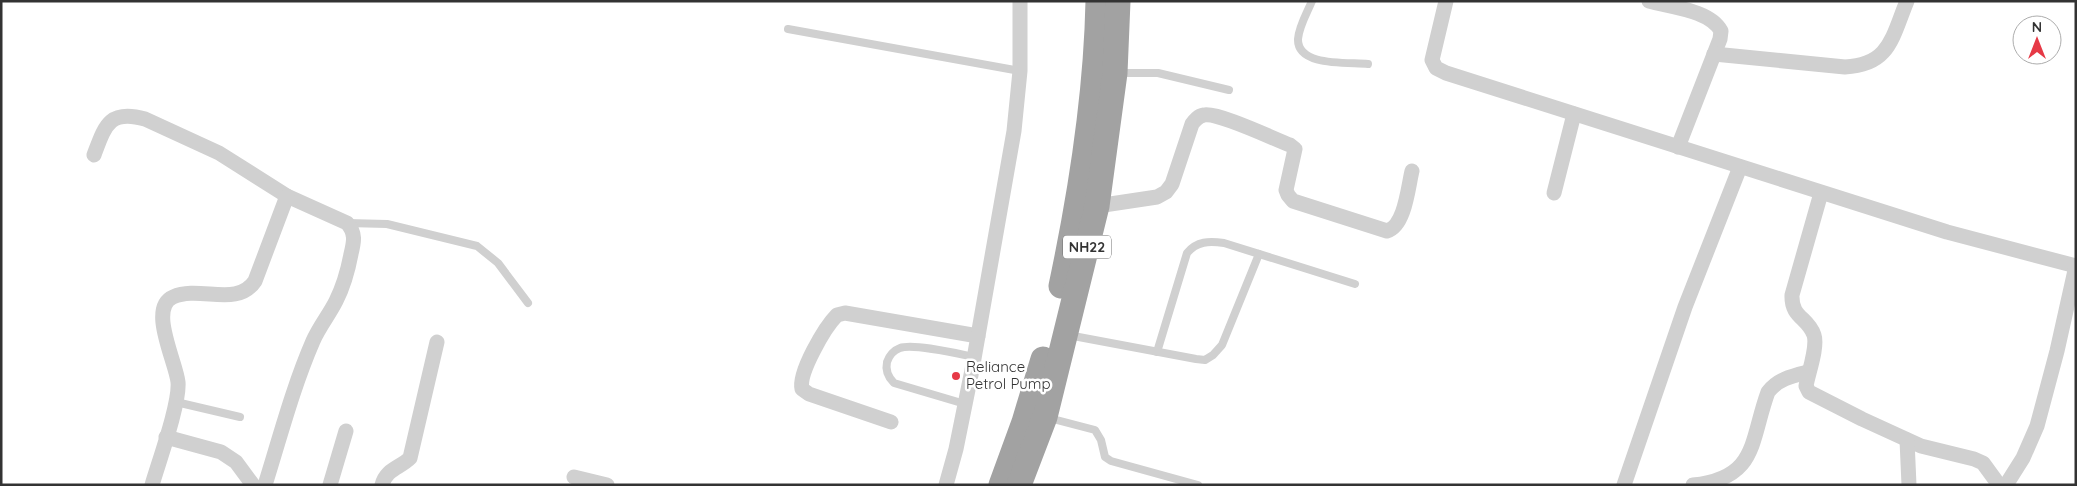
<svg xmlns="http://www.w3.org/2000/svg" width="2077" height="486" font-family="Quicksand,sans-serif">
  <rect width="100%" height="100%" fill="#fff"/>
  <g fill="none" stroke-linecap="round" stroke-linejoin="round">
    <g stroke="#d0d0d0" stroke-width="8">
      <path d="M1312,1C1307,13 1299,26 1298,39C1297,67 1348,62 1368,64"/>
      <path d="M788,29L1020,71"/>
      <path d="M1117,73H1158L1229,90"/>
      <path d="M347,223L387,224L477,246L498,263L528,303"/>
      <path d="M1068,335L1196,359L1205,360L1213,355L1222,345L1259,254"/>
      <path d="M1157,352L1187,253C1197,241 1209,241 1224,243L1355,284"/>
      <path d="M176,402L240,417"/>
      <path d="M965,404L894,383C888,377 885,371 887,362C889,356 894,350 900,348C913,343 959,354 974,357"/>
      <path d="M1049,418L1095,430L1101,440L1105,457L1111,461L1198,485"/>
    </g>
    <g stroke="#d0d0d0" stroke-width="15">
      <path d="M1446,1L1432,60L1436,68L1446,73L1947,232L2076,266"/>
      <path d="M1649,1C1670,7 1710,10 1721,31L1720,39L1678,147"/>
      <path d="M1714,54L1845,67C1890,65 1892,37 1907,1"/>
      <path d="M94,155C105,126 109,109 145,119L219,153L287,196L347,223C356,233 354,242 351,254C348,270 343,287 336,301C329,315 319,327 313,341C293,387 280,437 265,485"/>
      <path d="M1554,193L1574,114"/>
      <path d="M1821,193L1792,295C1791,318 1808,317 1814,335C1818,347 1808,374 1806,386L1809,392L1862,419L1921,446L1974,459L1983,463L1999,485"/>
      <path d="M1097,206L1157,197L1166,192L1172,184L1192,124C1195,120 1198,116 1204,115C1218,112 1274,139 1290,145L1295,149L1286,190L1288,195L1293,201L1387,231C1405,226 1408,187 1412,171"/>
      <path d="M891,422L809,394L802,389C798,373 825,327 837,315L845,313L978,336"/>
      <path d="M166,437L221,452L236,462L253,485"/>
      <path d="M1907,440L1909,485"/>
      <path d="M574,477L607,485"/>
      <path d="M152,485C159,461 180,403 178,382C176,362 148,308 173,297C200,285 237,308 255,281L287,196"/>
      <path d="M330,485L346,431"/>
      <path d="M382,485C386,469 400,468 410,458L437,342"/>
      <path d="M946,485L956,449L972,370L1014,131L1020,71V1"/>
      <path d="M1624,485L1685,307L1740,167"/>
      <path d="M1693,485C1758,478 1750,441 1768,392C1778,379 1792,376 1808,372"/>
      <path d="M2006,485L2023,458L2037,426L2057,351L2076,266"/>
    </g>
    <g stroke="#a2a2a2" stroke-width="25">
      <path d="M1061,286C1081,192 1096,97 1098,1"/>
      <path d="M1001,485L1024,422L1043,359"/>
      <path d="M1019,485L1045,417L1097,206L1115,73L1118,1"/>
    </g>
  </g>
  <circle fill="#e63946" stroke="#fff" stroke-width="2" cx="956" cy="376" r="5"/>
  <g text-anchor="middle" stroke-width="5" stroke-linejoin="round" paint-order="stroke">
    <rect fill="#fff" stroke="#707070" stroke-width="1" x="1063" y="235.5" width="48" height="23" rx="4"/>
    <g font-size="14" font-weight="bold" fill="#333">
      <text x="1087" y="252">NH22</text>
    </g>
    <g font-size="15" fill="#333" stroke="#fff" text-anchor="start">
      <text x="966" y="372">Reliance<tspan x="966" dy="17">Petrol Pump</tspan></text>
    </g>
  </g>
  <rect width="2077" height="486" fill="none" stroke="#333333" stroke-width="5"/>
  <g transform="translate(2037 40)"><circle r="24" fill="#ffffff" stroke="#adadad"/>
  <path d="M0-4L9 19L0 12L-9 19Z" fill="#e63946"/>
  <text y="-8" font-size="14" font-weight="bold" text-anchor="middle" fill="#333333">N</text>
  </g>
</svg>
